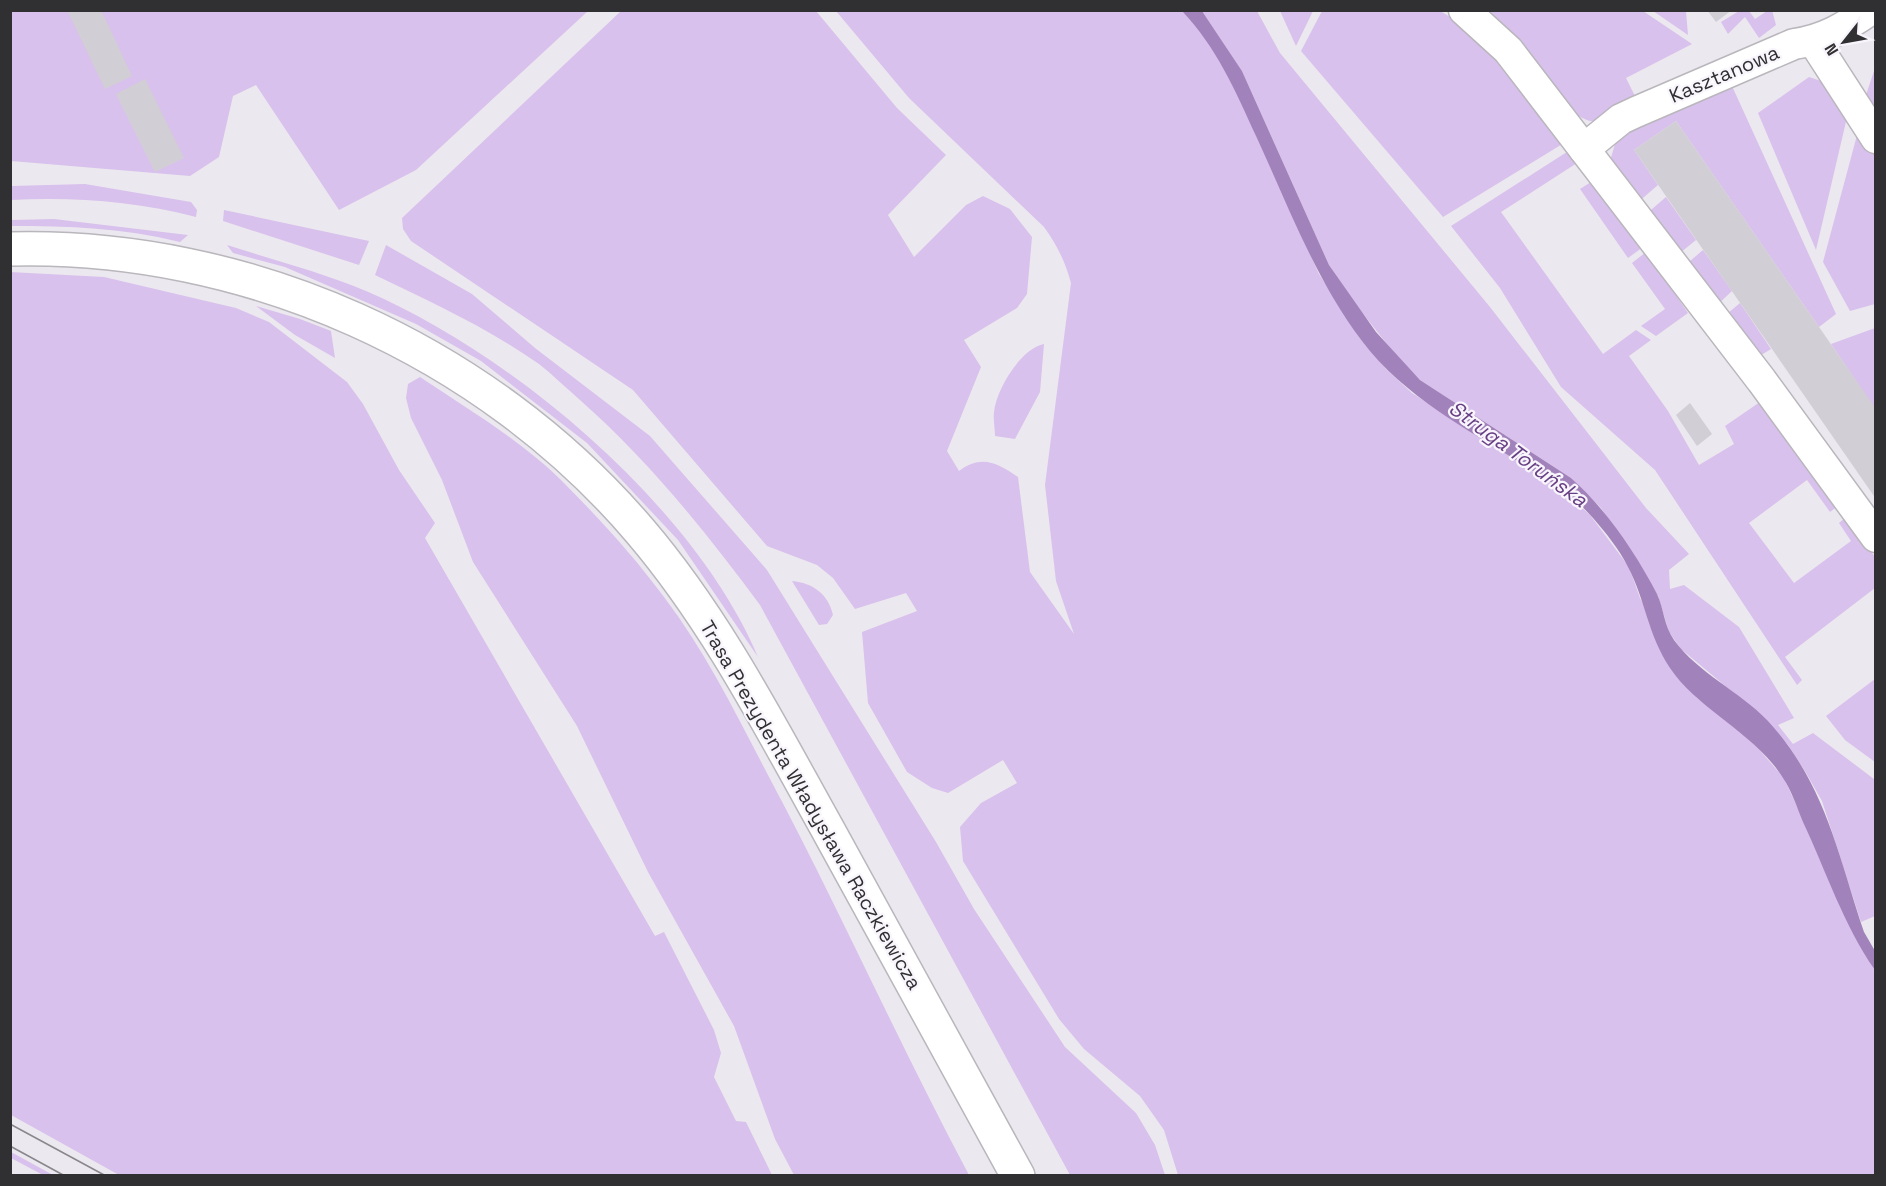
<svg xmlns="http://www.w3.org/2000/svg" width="1886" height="1186" font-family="'Space Grotesk',sans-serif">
  <rect width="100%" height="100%" fill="#ece8ef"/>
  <g fill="#d8c1ec">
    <path d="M1772,10L1776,25L1759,38L1745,17L1728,34L1721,22L1739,11H1749L1755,19L1767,11Z"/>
    <path d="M10,11H588L416,170L339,210L256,85L233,96L219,157L190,176L11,161Z"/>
    <path d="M621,11H816L897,108L946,155L888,215L914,257L966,205L983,196L1010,209L1032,237L1027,294L1017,308L964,340L981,367L947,451L959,471C981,454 998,463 1018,477L1030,572L1074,634L1056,581L1045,485L1071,283C1065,261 1057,245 1044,227L909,98L836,11H1182L1199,28L1226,69L1319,274L1363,342L1386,369L1412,393L1563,491L1590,515L1629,567L1640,598L1697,698L1727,720L1756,746L1784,778L1856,937L1875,970V1175H1178L1164,1130L1140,1096L1084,1049L1059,1019L963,861L960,827L981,803L1017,783L1003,760L948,793L932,788L907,772L868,703L862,632L917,611L906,593L855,609L833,578L817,565L767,546L633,390L411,241L403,229L402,218Z"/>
    <path d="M1202,11H1257L1280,53L1490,307L1646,508L1689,554L1669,570L1670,589L1684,585L1739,627L1794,718L1778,725L1793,744L1813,733L1874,779L1875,916L1861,922L1822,801L1805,771L1788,745L1766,720L1681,649L1669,632L1658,596L1601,508L1571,478L1420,380L1398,358L1353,301L1329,265L1242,71Z"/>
    <path d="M1280,11H1313L1296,46Z"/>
    <path d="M1322,11H1440L1481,35L1564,143L1443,217L1301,51Z"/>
    <path d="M1478,11H1643L1692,44L1626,78L1637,100C1625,107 1605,123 1591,121C1567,119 1497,31 1478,11Z"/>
    <path d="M1653,11H1686L1688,35Z"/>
    <path d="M1875,68V120L1864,101Z"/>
    <path d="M1809,77L1824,82L1848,113L1816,250L1758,113Z"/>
    <path d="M1732,86L1836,314L1819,327L1676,121L1634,150L1658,185L1637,203L1610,161L1615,144L1631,130Z"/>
    <path d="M1860,124L1875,148V304L1850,311L1823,262Z"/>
    <path d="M1570,150L1577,163L1501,212L1603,354L1636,330L1651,340L1629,356L1668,411L1699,465L1734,444L1725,426L1760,402L1838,506L1830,512L1807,480L1749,523L1794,583L1851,541L1839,523L1846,517L1875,557V588L1785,657L1802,680L1797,685L1655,470L1561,387L1500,288L1451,226Z"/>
    <path d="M1591,182L1643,247L1628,258L1580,189Z"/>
    <path d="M85,184L191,202L197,210L196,217C135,201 73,197 11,200V186Z"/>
    <path d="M1666,197L1696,240L1675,257L1644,216Z"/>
    <path d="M224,210L369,241L359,265L223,221Z"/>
    <path d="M54,219L188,235L180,242C124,228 68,226 11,226V220Z"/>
    <path d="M227,245C273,260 321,272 366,291C513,354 695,507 758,657L678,540L587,443L481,361L416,324L285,267L233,253Z"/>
    <path d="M386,245L472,294L535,348L650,436L767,570L936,842L974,909L1065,1047L1136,1113L1155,1145L1165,1175H1070L760,605C706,532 649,461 580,400C566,388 553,375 539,364C488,328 431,302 375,275Z"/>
    <path d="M1703,250L1732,291L1714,308L1683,267Z"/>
    <path d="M1646,252L1688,313L1656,336L1641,326L1665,309L1632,263Z"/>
    <path d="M10,272L104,277L236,308L269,322L347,382L363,404L399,470L435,523L425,538L655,936L664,932L714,1030L721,1053L714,1077L736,1121L746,1122L772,1175H119L11,1115Z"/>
    <path d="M1740,303L1771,349L1753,360L1721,319Z"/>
    <path d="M256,306L300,319L331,331L335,358L295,335Z"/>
    <path d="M1875,328V409L1831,344Z"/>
    <path d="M1044,344L1040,392L1015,439L995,436C995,428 993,420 994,412C996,390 1021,348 1044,344Z"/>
    <path d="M420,377C466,408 519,439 560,479C597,516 633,555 664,597C706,652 737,716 769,777C839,908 899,1044 969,1175H794L775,1139L734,1026L648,872L577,726L473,562L442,480L411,418L406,398L408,384Z"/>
    <path d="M792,581C813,583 828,594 833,615L827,624L819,625Z"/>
    <path d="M1875,679V762L1845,740L1826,716Z"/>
    <path d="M10,1152H11L53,1175H43L11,1158Z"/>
  </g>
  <path fill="#a182ba" d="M1182,11H1202L1242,71L1329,265L1376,332L1420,380L1571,478C1606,509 1635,552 1657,594C1664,609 1664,626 1674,640C1698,673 1739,691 1767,720C1825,782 1838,855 1864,932L1875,951V970C1844,926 1826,871 1803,822C1797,808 1792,791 1783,778C1754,732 1699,711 1670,668C1647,633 1646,601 1628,567C1619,549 1606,533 1593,518C1574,496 1549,481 1525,466C1468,429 1404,397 1362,341C1315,279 1288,205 1256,136C1235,90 1217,48 1182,11Z"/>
  <g fill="#d2ced5">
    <path d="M67,10H101L132,76L105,89Z"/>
    <path d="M1707,10H1732L1716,22Z"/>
    <path d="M145,79L184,158L155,172L116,94Z"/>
    <path d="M1676,121L1876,409V499L1634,150Z"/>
    <path d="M1690,403L1712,434L1697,446L1676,415Z"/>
  </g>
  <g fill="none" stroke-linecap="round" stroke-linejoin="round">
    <g stroke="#b9b6bc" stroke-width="33">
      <g id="minor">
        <path d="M1464,10L1508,50L1762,381L1876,537"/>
        <path d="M1814,42L1876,138"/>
        <path d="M1584,149L1621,119L1636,112L1794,44C1824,40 1845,27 1870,10"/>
      </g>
    </g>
    <g stroke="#b9b6bc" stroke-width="36">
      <path id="secondary" d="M10,249C247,243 486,350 640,531C716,620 770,726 827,828C891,944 955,1060 1018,1176"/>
    </g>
    <use href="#minor" stroke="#fff" stroke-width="30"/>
    <use href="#secondary" stroke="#fff" stroke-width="33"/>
    <g stroke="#89878b" stroke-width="1.5">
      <path d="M10,1124L106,1176"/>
      <path d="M10,1146L65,1176"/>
    </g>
  </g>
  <g text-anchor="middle" stroke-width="4.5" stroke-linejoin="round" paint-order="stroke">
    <g font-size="20" fill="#302f31" stroke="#f9f5fc">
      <text transform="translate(1724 74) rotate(-23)" y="7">Kasztanowa</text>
      <text transform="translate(811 805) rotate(60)" y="7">Trasa Prezydenta Władysława Raczkiewicza</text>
    </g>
    <g font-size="21" font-style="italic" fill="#673f84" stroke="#f9f5fc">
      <text transform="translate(1518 454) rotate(36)" y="7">Struga Toruńska</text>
    </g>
  </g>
  <rect width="1886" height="1186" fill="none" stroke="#302f31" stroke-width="24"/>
  <g transform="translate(1844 42) rotate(239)" stroke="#f9f5fc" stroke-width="4.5" paint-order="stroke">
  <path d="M0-4.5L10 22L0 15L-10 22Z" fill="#302f31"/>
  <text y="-9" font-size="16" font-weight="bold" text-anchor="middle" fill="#302f31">N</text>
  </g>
</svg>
